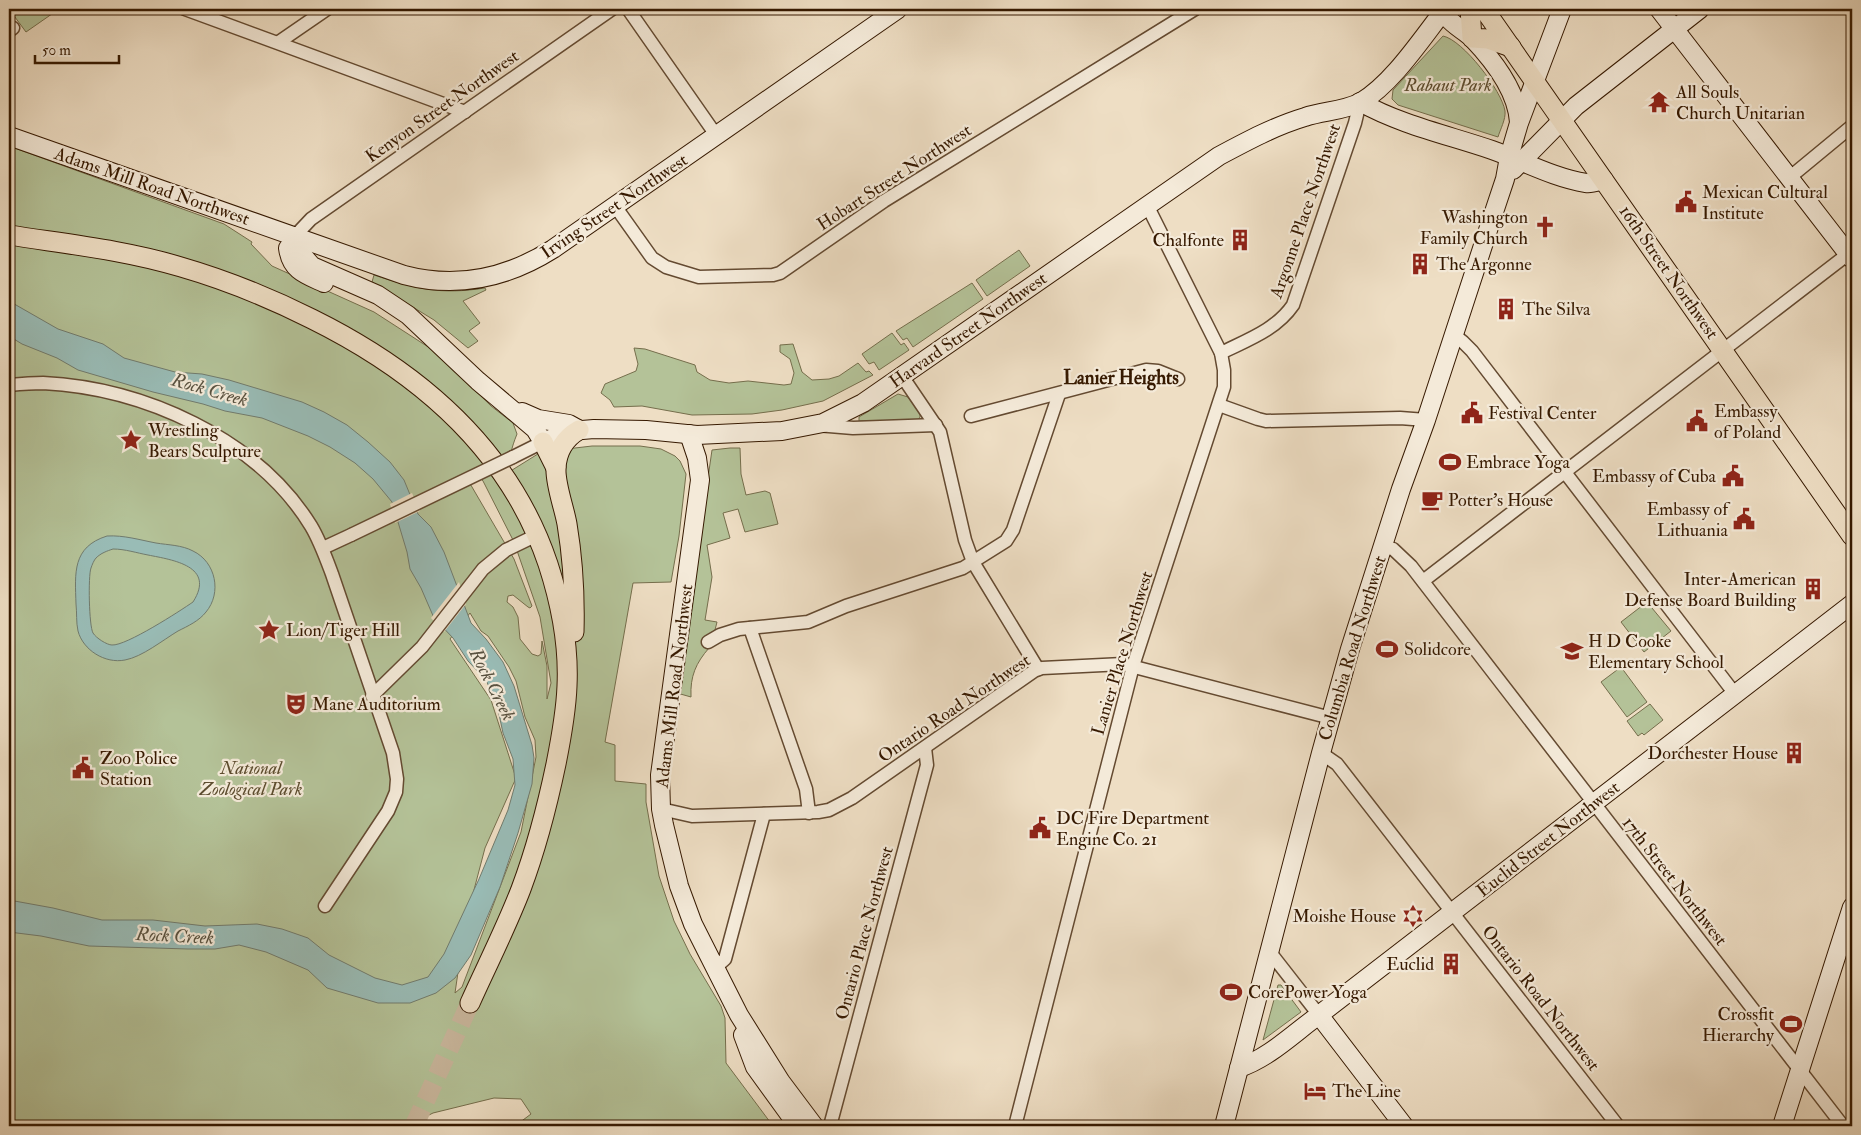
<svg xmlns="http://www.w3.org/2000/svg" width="1861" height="1135" font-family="'IM FELL Double Pica',serif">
  <rect width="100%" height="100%" fill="#eedec4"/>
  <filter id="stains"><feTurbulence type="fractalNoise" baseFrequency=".004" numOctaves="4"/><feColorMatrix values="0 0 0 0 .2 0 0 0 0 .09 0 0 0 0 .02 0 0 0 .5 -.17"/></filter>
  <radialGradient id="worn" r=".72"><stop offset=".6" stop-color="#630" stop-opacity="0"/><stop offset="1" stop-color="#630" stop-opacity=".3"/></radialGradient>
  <g fill="#b4c298" stroke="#756e4c" fill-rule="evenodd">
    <path d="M9,9H59L26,32Z"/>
    <path d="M1443,36C1463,40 1502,91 1505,111C1506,119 1500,130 1498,137L1398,105L1392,99L1393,90Z"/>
    <path d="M9,146L224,224L252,242L251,244L272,266L374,312L436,352L491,406L513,423L517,434C511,449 510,455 509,472L541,452L592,446H640L661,449L675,456L680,461L686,474L679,536L671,582L633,583L605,742L615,745V781L646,784V802L659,876L674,921L690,954L721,1006L725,1018L726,1063L773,1126H515L531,1114L521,1099L494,1098L433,1113L407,1126H9ZM474,470L483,481L514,542L540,617L551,683L547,699V666L542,641L541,654L538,656L532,654L520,639L518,617L513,607L507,602L508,596L513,595L528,607L530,608L532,606L514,559L465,475ZM470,613L481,631L488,636L509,667L516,681L525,717L535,740L536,757L521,832L462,987L455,993L465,924L485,848L516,778L491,700L450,639Z"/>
    <path d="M1019,250L1030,266L987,296L976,280Z"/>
    <path d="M374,275C416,289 440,295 485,288L486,290L463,301L480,323L469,331L478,341L468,348L434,320L372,282Z"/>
    <path d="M972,283L983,299L913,347L907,338L903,340L896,331Z"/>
    <path d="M892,333L901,345L904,343L909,350L879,370L874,362L869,364L862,354Z"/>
    <path d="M793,344L802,372L812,380L829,379L839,376L858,363L866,372L869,371L873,375L823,401L782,410L752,414L692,415L642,406L614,407L610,400L601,393L605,384L636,371L638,364L634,348L645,349L695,365L697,372L710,380L729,383L748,381L784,385L791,384L794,373L790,359L780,352V345Z"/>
    <path d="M898,394L908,397L920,413V417L918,420L859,421V417Z"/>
    <path d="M730,448H740L741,474L746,495L765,491L770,493L778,524L745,532L738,509L723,513L730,538L707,545L712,577L705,620L717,622L715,630L704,638L709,648C696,663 690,676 691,697L677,693L712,450Z"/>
    <path d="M1647,602L1671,631L1644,652L1621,622Z"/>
    <path d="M1621,667L1647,702L1627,717L1601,682Z"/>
    <path d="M1650,704L1663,720L1644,735L1642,733L1638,736L1627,721Z"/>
    <path d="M1278,985H1281L1301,1012L1263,1040Z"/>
  </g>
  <g fill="#99bcb6" stroke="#717b6d" fill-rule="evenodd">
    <path d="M9,301L58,329L103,344L124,358L175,372L202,374L229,380L302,402L324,412L347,425L368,442L390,462L404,480L418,514L431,527L444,552L471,623L486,639L503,662L514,686L532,745L534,758L532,784L518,833L500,887L471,955L455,978L436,993L410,1003H378L327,988L308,970L266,952L239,945L215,949H188L89,946L41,936L9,932V900L53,908L102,920H153L205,926L257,924L282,929L308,938L329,955L375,978L402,985L428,977L444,954L479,879L508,810L515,785L513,759L503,733L497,705L486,680L468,661L453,638L434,618L421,588L410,569L407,552L392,502L373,479L355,463L330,447L308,436L262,418L225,411L203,404L153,392L78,370L57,358L22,344L9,336Z"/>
    <path d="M107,536C124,535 140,540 156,543C168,545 182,545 193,551C216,562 222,593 206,612C199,621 188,626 178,631C163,640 142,657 125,660C105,664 83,650 78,631C76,622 77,613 76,604C75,573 72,547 107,536ZM113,549C125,549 137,553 148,555C173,560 216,566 193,602C180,611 126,646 112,645C107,645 96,638 93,633C89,626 88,576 91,568C92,565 94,560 96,558C101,553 107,551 113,549Z"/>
  </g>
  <g fill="#eedec4">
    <path d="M412,493L420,511L395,523L390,504Z"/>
    <path d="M459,582L466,604L444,632L431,618Z"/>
  </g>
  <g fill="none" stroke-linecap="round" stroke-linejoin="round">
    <path stroke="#c9b79d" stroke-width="19" stroke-dasharray="19 9" stroke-linecap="butt" d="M414,1126L470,1003"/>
    <g stroke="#644a31" stroke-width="15">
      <g id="street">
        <path d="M185,9L465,112"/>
        <path d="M628,9L716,135"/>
        <path d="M9,31L13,28"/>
        <path d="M279,42L327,9"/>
        <path d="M1789,178L1852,126"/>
        <path d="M615,206L652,258L666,267L699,277L773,275L780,273L884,201L1195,9"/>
        <path d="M295,236L311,219L612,9"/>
        <path d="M1454,335L1463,342L1472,351L1735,694"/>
        <path d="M1221,353C1247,340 1276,330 1293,305L1355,123L1360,102"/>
        <path d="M902,376L940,432L965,540L973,562L1038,669"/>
        <path d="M9,385C20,384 32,383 43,383C143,388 257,438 311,526C320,541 326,558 332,574L393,753L397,779L396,792L388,811L325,906"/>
        <path d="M1219,405L1258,419L1266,421L1400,418L1426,420"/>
        <path d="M971,416L1146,370L1158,371L1178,379"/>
        <path d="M817,425L853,428L936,425"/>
        <path d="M513,457L543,442"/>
        <path d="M1383,547L1393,549L1411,566L1843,1126"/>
        <path d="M323,548L351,535"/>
        <path d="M1423,581L1852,251"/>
        <path d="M750,628L806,789L809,813"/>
        <path d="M708,642L720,635L739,629L808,622L846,606L963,568L1006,541L1013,530L1059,394"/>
        <path d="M372,696L422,647L483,569L506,550L537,535"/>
        <path d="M1321,753L1337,764L1618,1126"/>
        <path d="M661,809L692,816L818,812L829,810L852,798L1034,671L1042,668L1123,664L1331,718"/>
        <path d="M1269,951L1319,1015"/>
        <path d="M715,968L725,959L764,814"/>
        <path d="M830,1126L927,765L925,748"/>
        <path d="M1015,1126L1133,666L1224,387V370L1221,353L1147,205"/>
      </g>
    </g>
    <g stroke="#361900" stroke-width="20">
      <g id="secondary">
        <path d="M1441,9C1444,12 1445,15 1448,18C1454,26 1465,31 1472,38C1493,60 1517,91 1519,122"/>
        <path d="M1659,9L1852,259"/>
        <path d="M1360,102C1401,125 1448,135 1492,150C1523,161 1554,178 1586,183C1592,184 1599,181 1604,180"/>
        <path d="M9,136L404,275C457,289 507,278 553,249L898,9"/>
        <path d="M1513,170L1576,106L1700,9"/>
        <path d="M295,236L299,251L312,266L378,295L408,315L478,381L535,429L543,442L570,431L594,429L646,430L697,435L782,431L823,423L863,403L1219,156C1247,141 1275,126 1305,117C1323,111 1344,111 1361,102C1393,83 1422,38 1445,9"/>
        <path d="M288,248C291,271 306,275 324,283"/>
        <path d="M522,412L538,419L569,424L578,429"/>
        <path d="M689,434L697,458L700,480L660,775L661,809L664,825L679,886L693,924L739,1015L781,1082L814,1126"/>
        <path d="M1319,1015L1404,1126"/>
        <path d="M743,1035L755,1067L797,1125"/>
        <path d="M1239,1068C1269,1058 1294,1033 1319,1015L1852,604"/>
        <path d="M1224,1126L1321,753L1350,649L1401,489L1426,420L1491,221L1505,179L1509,157L1519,123L1562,9"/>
        <path d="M1782,1126L1852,907"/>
      </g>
    </g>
    <g stroke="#361900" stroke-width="21">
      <g id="primary">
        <path d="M1470,9L1472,38L1488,39L1511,47"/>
        <path d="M1484,9L1852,536"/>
        <path d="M9,235C66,244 125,250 181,267C226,280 270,298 312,319C419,372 509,448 548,564C561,604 569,644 567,686C566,713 561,739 556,764C547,807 536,849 521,889C506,928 487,965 470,1003"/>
        <path d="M543,442L556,468"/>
        <path d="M574,632C575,596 573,560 567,524C564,507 555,484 556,468C557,451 565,438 579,430"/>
      </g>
    </g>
    <use href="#street" stroke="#f4ead9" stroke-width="12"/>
    <use href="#secondary" stroke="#f4ead9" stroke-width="18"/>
    <use href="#primary" stroke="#eedec4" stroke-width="19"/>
    <g stroke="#644a31" stroke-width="15" stroke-linecap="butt">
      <path id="street-bridge" d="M351,535L513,457"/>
    </g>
    <use href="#street-bridge" stroke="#f4ead9" stroke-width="12"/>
  </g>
  <defs>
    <g id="temple-bare" transform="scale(1.725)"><path d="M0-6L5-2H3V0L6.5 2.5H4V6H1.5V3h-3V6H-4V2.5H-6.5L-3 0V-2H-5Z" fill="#8f2418" stroke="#f4ead9" stroke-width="2.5" paint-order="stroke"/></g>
    <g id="civic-bare" transform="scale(1.725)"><path d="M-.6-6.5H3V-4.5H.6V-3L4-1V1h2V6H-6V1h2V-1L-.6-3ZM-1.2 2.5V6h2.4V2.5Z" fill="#8f2418" stroke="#f4ead9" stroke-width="2.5" paint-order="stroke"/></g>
    <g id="church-bare" transform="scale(1.725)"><path d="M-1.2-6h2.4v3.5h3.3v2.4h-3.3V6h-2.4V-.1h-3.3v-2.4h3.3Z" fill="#8f2418" stroke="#f4ead9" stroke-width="2.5" paint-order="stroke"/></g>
    <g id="building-bare" transform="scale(1.725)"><path d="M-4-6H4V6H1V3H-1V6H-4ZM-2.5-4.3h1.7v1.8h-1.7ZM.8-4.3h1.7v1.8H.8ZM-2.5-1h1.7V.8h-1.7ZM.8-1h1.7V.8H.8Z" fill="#8f2418" stroke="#f4ead9" stroke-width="2.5" paint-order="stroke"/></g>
    <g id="sight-bare" transform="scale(1.725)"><path d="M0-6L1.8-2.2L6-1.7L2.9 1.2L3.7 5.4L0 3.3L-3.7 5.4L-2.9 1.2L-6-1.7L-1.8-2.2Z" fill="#8f2418" stroke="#f4ead9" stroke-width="2.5" paint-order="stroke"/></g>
    <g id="stadium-bare" transform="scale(1.725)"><path d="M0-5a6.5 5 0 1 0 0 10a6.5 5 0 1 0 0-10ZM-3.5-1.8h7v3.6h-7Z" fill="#8f2418" stroke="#f4ead9" stroke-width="2.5" paint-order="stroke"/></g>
    <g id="cafe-bare" transform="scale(1.725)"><path d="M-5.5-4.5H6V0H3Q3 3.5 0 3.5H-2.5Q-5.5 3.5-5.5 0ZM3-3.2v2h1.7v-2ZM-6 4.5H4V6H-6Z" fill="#8f2418" stroke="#f4ead9" stroke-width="2.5" paint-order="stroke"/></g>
    <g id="school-bare" transform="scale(1.725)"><path d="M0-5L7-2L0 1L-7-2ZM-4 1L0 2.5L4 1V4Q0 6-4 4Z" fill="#8f2418" stroke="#f4ead9" stroke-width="2.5" paint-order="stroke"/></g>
    <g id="theatre-bare" transform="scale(1.725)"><path d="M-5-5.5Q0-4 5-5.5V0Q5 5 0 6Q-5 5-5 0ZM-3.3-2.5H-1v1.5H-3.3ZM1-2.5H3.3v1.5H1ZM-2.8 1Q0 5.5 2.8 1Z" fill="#8f2418" stroke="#f4ead9" stroke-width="2.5" paint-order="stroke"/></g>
    <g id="synagogue-bare" transform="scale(1.725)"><path d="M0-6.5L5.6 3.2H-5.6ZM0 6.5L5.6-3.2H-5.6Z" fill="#8f2418" stroke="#f4ead9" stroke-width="2.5" paint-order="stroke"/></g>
    <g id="hotel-bare" transform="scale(1.725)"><path d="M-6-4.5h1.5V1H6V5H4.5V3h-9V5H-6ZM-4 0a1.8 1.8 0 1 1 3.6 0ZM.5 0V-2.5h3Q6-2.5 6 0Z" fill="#8f2418" stroke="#f4ead9" stroke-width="2.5" paint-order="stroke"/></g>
  </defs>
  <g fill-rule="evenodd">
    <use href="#temple-bare" x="1659" y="102"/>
    <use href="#civic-bare" x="1686" y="202"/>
    <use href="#church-bare" x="1545" y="227"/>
    <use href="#building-bare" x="1240" y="240"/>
    <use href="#building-bare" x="1420" y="264"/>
    <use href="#building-bare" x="1506" y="309"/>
    <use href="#civic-bare" x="1472" y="413"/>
    <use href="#civic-bare" x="1697" y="421"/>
    <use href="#sight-bare" x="131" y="440"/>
    <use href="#stadium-bare" x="1450" y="462"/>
    <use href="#civic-bare" x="1733" y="476"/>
    <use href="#cafe-bare" x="1432" y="500"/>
    <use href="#civic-bare" x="1744" y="519"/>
    <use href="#building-bare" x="1813" y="589"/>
    <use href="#sight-bare" x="269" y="630"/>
    <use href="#stadium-bare" x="1387" y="649"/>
    <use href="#school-bare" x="1572" y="651"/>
    <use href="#theatre-bare" x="296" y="704"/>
    <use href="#building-bare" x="1794" y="753"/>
    <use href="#civic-bare" x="83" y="768"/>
    <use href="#civic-bare" x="1040" y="828"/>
    <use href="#synagogue-bare" x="1413" y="916"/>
    <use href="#building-bare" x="1451" y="964"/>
    <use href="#stadium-bare" x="1231" y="992"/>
    <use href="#stadium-bare" x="1791" y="1024"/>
    <use href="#hotel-bare" x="1315" y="1091"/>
  </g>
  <g text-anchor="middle" stroke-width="4.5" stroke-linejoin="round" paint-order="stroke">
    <g font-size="18" font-style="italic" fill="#5c4c2e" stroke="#f4ead9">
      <text x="1448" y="91">Rabaut Park</text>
      <text x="251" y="774">National<tspan x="251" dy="21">Zoological Park</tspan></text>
    </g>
    <g font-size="18" fill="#361900" stroke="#f4ead9" text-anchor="start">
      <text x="1676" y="98">All Souls<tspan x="1676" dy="21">Church Unitarian</tspan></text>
      <text x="1702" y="198">Mexican Cultural<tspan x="1702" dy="21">Institute</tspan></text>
      <text x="1528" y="223" text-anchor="end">Washington<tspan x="1528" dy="21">Family Church</tspan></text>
      <text x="1224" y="246" text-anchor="end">Chalfonte</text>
      <text x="1436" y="270">The Argonne</text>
      <text x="1522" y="315">The Silva</text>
      <text x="1714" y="417">Embassy<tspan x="1714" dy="21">of Poland</tspan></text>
      <text x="1488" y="419">Festival Center</text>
      <text x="148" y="436">Wrestling<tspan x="148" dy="21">Bears Sculpture</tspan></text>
      <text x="1466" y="468">Embrace Yoga</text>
      <text x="1716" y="482" text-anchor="end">Embassy of Cuba</text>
      <text x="1448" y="506">Potter's House</text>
      <text x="1728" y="515" text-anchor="end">Embassy of<tspan x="1728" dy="21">Lithuania</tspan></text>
      <text x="1796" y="585" text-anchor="end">Inter-American<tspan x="1796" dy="21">Defense Board Building</tspan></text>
      <text x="286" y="636">Lion/Tiger Hill</text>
      <text x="1588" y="647">H D Cooke<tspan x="1588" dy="21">Elementary School</tspan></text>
      <text x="1404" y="655">Solidcore</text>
      <text x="312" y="710">Mane Auditorium</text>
      <text x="1778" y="759" text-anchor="end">Dorchester House</text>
      <text x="100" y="764">Zoo Police<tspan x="100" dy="21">Station</tspan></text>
      <text x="1056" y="824">DC Fire Department<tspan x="1056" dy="21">Engine Co. 21</tspan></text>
      <text x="1396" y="922" text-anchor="end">Moishe House</text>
      <text x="1434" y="970" text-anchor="end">Euclid</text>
      <text x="1248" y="998">CorePower Yoga</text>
      <text x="1774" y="1020" text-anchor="end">Crossfit<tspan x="1774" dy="21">Hierarchy</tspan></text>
      <text x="1332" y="1097">The Line</text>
    </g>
    <g font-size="18" fill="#361900" stroke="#f4ead9">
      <text transform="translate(442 106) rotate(-35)" y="6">Kenyon Street Northwest</text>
      <text transform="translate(894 177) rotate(-33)" y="6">Hobart Street Northwest</text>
      <text transform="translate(152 186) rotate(19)" y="6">Adams Mill Road Northwest</text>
      <text transform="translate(614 206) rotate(-34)" y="6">Irving Street Northwest</text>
      <text transform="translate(1305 211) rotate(-71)" y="6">Argonne Place Northwest</text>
      <text transform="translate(1669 272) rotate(55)" y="6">16th Street Northwest</text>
      <text transform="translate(968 330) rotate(-35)" y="6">Harvard Street Northwest</text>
      <text transform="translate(1352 648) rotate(-73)" y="6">Columbia Road Northwest</text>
      <text transform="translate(1122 653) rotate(-73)" y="6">Lanier Place Northwest</text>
      <text transform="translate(674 686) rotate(-83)" y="6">Adams Mill Road Northwest</text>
      <text transform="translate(954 708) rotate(-34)" y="6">Ontario Road Northwest</text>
      <text transform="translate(1548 839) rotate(-38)" y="6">Euclid Street Northwest</text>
      <text transform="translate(1675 881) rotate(52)" y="6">17th Street Northwest</text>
      <text transform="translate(864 933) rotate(-75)" y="6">Ontario Place Northwest</text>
      <text transform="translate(1541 998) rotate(52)" y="6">Ontario Road Northwest</text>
    </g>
    <g font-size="19" font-weight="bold" fill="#361900" stroke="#f4ead9">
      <text x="1121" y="384">Lanier Heights</text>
    </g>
    <g font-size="19" font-style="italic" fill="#595240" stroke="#f4ead9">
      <text transform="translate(210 389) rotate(16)" y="7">Rock Creek</text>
      <text transform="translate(493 684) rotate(63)" y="7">Rock Creek</text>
      <text transform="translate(175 935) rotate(3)" y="7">Rock Creek</text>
    </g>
  </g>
  <rect width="1861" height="1135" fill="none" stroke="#eedec4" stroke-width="30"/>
  <rect x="10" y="10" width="1841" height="1115" fill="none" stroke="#361900" stroke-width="2.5"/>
  <rect x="15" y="15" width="1831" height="1105" fill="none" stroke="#361900"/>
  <path d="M35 55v8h84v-8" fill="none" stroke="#361900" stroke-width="2.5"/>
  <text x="42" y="55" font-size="15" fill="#361900" stroke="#f4ead9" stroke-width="4" paint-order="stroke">50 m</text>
  <rect width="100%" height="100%" filter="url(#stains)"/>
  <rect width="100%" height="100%" fill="url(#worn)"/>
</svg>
